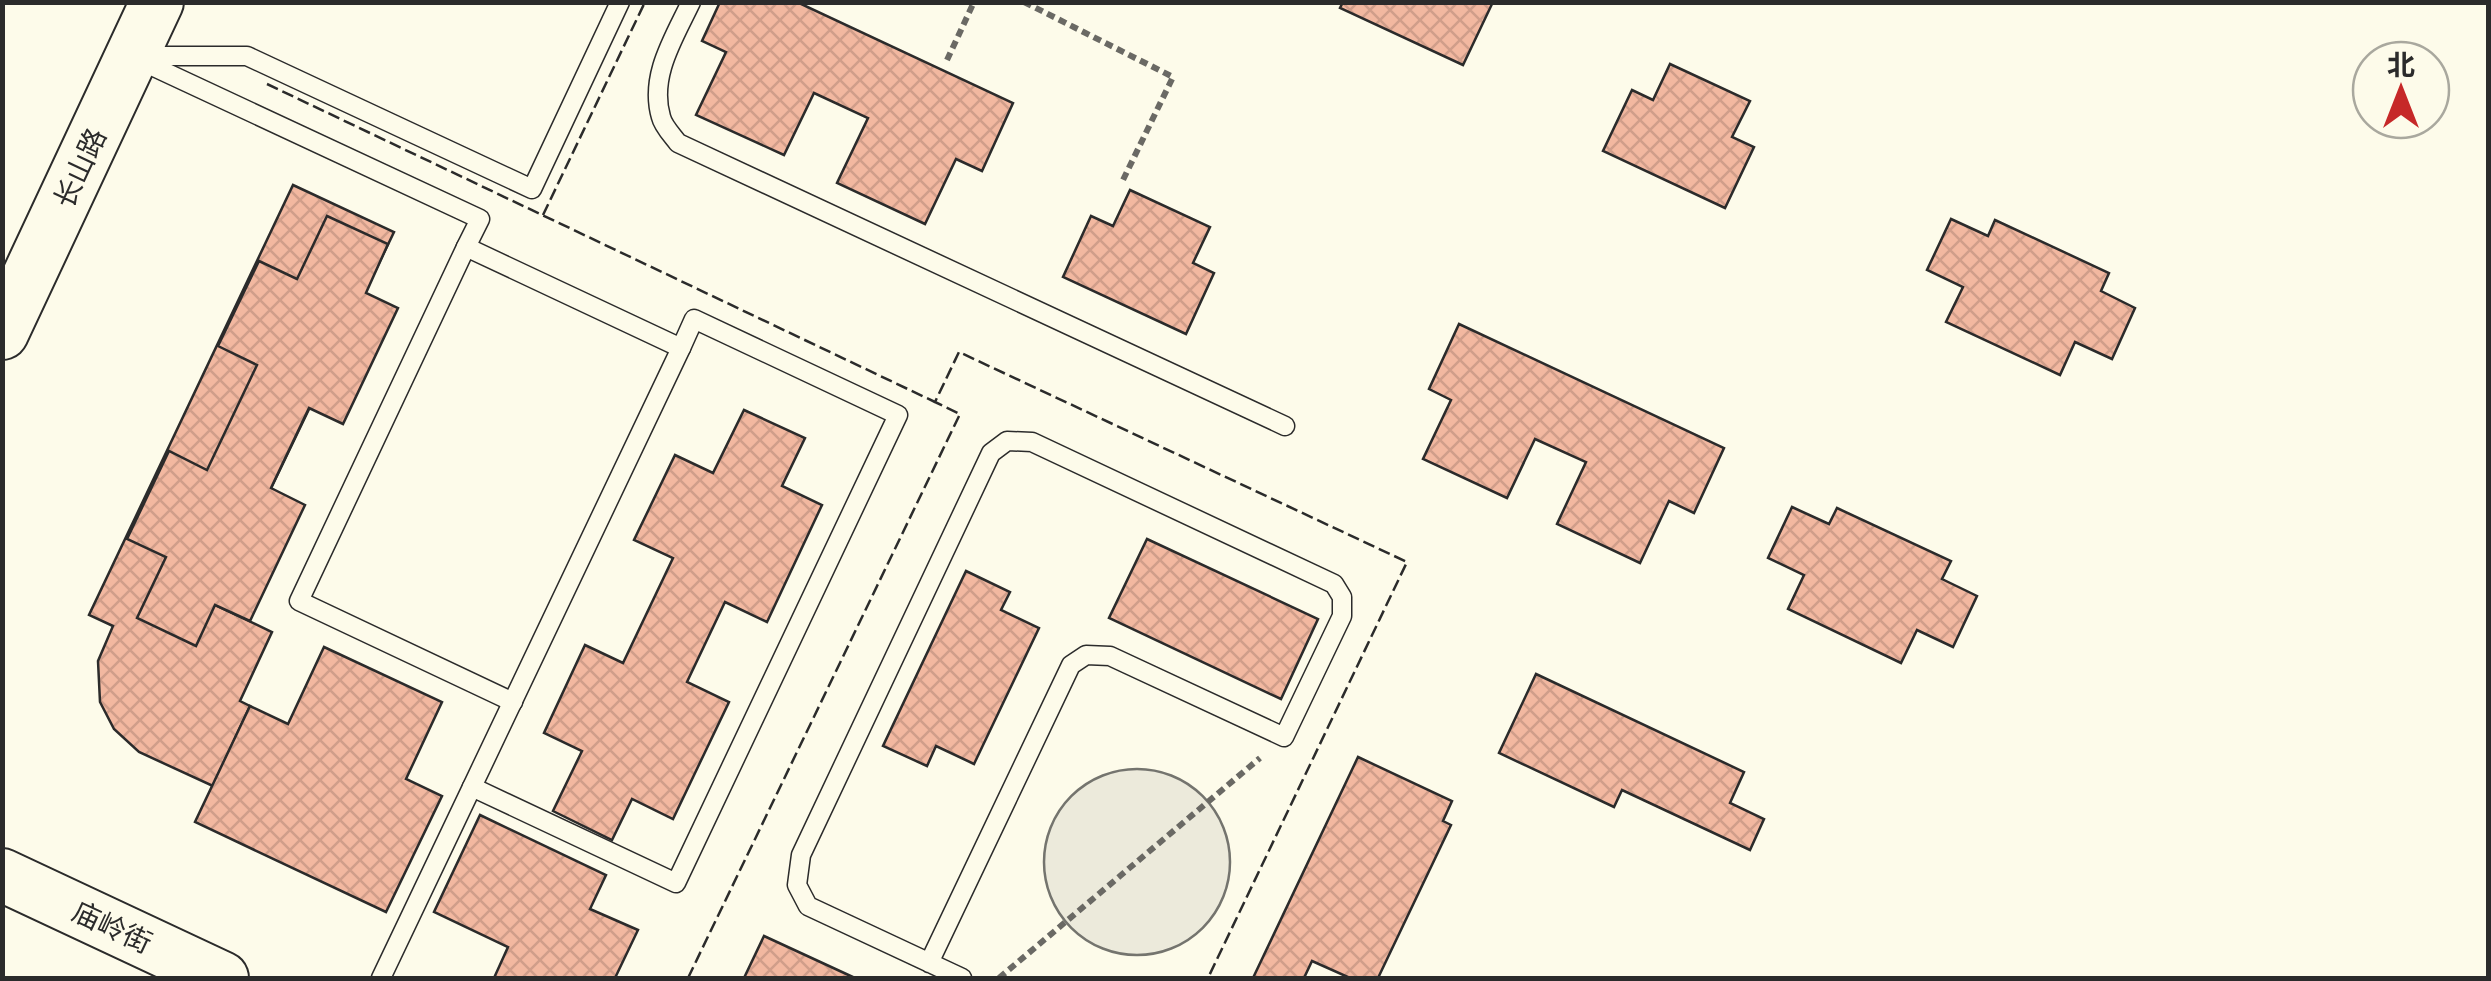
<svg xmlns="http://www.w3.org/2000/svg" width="2491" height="981" font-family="Arial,'Noto Sans SC',sans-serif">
  <defs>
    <pattern id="building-cross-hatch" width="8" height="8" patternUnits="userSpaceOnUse" patternTransform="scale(2.5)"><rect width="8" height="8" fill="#f2b8a0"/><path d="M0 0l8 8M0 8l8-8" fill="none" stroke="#d09e8a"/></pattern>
  </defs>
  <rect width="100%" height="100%" fill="#fdfbea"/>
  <circle fill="#eceadb" stroke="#74746e" stroke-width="2.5" cx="1137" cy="862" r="93"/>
  <g fill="url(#building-cross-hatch)" stroke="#2b2b2b" stroke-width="2.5">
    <path d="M720,2H797L1013,103L982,171L956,159L925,224L837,183L868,118L814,93L784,155L696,115L726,52L702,41Z"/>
    <path d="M1343,2H1489L1492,4L1463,65L1340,8Z"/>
    <path d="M1670,64L1750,101L1732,137L1754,147L1725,208L1603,151L1632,90L1653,100Z"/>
    <path d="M293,185L394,232L215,605L272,632L240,701L250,706L213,786L139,752L114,729L100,702L98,661L113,626L89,615Z"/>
    <path d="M1130,190L1210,227L1193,263L1214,273L1186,334L1063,277L1091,216L1113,226Z"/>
    <path d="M327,216L388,244L366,293L398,308L343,424L309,408L271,488L305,505L250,621L215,605L196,646L137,618L166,557L127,539L169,451L207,470L257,365L218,346L259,261L297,279Z"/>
    <path d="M1951,219L1988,236L1995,220L2109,273L2101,291L2135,308L2112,359L2075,342L2060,375L1946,322L1963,287L1927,270Z"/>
    <path d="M1459,324L1724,448L1694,513L1669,501L1640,563L1557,524L1586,462L1535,439L1507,498L1423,459L1451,400L1429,389Z"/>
    <path d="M744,410L805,438L782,486L822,505L767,622L725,602L687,682L729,702L673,819L632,799L612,840L553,811L582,751L544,733L585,645L623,663L673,558L634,540L675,455L713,473Z"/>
    <path d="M1792,507L1829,524L1837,508L1951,561L1942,579L1977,596L1953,647L1917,630L1901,663L1788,609L1804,575L1768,558Z"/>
    <path d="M1147,539L1318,619L1281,699L1109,618Z"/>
    <path d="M966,571L1010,592L1001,610L1039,628L974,764L936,746L927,766L883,746Z"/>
    <path d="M324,647L442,702L406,779L442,796L386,912L195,822L250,706L288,724Z"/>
    <path d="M1536,674L1744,772L1730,803L1764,819L1750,850L1622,790L1614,807L1499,753Z"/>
    <path d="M1358,757L1452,801L1443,821L1451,825L1378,978H1350L1312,961L1304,978H1253Z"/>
    <path d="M480,815L606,875L590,909L638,930L615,978H494L508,947L434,912Z"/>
    <path d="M764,936L855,978H744Z"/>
  </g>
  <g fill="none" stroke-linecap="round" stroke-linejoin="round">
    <g stroke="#2b2b2b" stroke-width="21">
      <g id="lane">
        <path d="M691,2C674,38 649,76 661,117C663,126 672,135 678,143L1285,426"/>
        <path d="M138,56H247L532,189L620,2"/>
        <path d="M137,59L480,219L466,247L681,348L694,319L898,415L676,883L472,787L381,978"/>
        <path d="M466,247L299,601L513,702"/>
        <path d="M472,787L681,348"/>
        <path d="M929,963L1071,665L1086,655L1110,656L1284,737L1342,616V597L1334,584L1032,442L1007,441L991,453L801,855L797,885L808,906L962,978"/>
      </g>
    </g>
    <g stroke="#2b2b2b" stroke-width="56">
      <g id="secondary">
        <path d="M2,333L157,2"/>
        <path d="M2,875L222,978"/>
      </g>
    </g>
    <g stroke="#6a6964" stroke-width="6" stroke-dasharray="8 5" stroke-linecap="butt">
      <path d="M1024,2L1173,77L1122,182"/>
      <path d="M947,60L974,2"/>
      <path d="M999,978L1260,758"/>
    </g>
    <use href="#lane" stroke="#fdfbea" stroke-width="18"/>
    <use href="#secondary" stroke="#fdfbea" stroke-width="52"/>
    <g stroke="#2b2b2b" stroke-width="2.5" stroke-dasharray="12 5" stroke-linecap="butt">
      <path d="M267,84L935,402"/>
      <path d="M543,215L645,2"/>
      <path d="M688,978L960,414L935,402L959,352L1407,562L1208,978"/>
    </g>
  </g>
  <g text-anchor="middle" stroke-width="8" stroke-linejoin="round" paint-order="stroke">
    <g font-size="28" fill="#2b2b2b" stroke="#fdfbea">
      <text transform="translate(80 168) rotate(-65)" y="10">长山路</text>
      <text transform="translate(112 927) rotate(25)" y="10">庙岭街</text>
    </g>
  </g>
  <rect width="2491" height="981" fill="none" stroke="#2b2b2b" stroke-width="10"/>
  <g transform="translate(2401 90)"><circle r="48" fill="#fdfbea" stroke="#a9a89e" stroke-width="2.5"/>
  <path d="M0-8L18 38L0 25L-18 38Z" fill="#c62828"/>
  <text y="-15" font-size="28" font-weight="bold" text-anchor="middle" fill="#2b2b2b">北</text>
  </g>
</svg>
